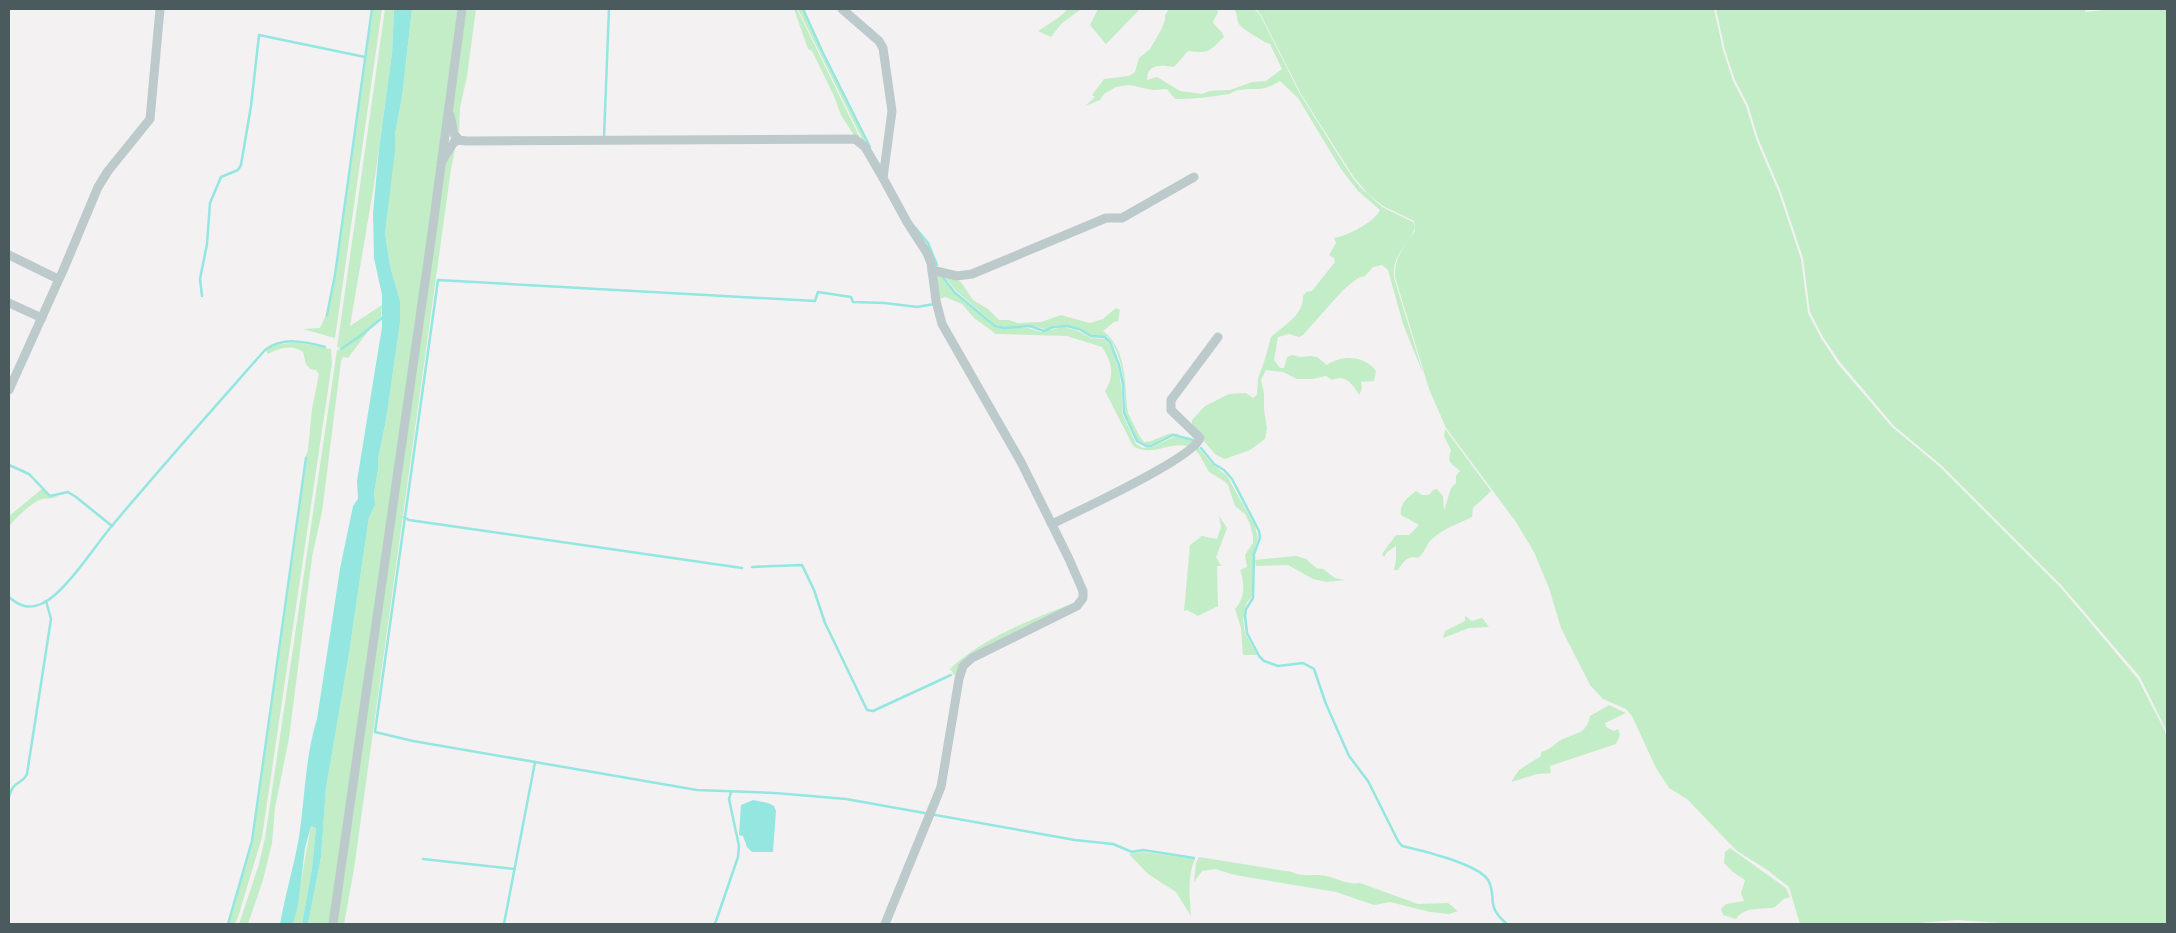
<svg xmlns="http://www.w3.org/2000/svg" width="2176" height="933" font-family="'Fira Sans Condensed',sans-serif">
  <rect width="100%" height="100%" fill="#f3f1f2"/>
  <g fill="#c3edc7">
    <path d="M373,9H382L335,338L303,329L320,328L326,315H328L336,275Z"/>
    <path d="M385,9H394L392,53L374,185L350,326L382,305L381,317L360,335L341,348L337,347L338,341Z"/>
    <path d="M412,9H459L429,233L330,924H308L321,857L326,788L348,660L369,517L375,505L374,493L378,470V459L386,420L400,323V301L390,266L385,233L395,134L402,97Z"/>
    <path d="M464,9H476L467,76L460,108L459,132C443,100 459,44 464,9Z"/>
    <path d="M794,9H797L859,136L855,137L841,115L834,96L812,51L808,49Z"/>
    <path d="M798,9H803L821,51L878,165L866,147Z"/>
    <path d="M1068,9H1081L1061,24L1051,37L1038,31L1058,18Z"/>
    <path d="M1098,9H1140L1106,44L1090,25Z"/>
    <path d="M1169,9H1217L1218,12L1213,22C1216,28 1222,30 1224,37C1209,51 1210,54 1188,51L1174,67C1162,65 1147,63 1147,80L1157,77L1180,91L1202,94L1209,91L1230,90L1252,82L1266,81L1282,69L1270,44C1265,43 1241,28 1239,24C1236,19 1238,14 1234,9H1254L1260,15L1300,94L1352,177L1360,187L1382,207L1413,222L1415,227C1408,248 1392,252 1394,278L1424,376L1403,324L1388,270L1382,265L1373,267L1365,276L1358,278L1343,290L1303,335L1299,337L1289,334L1278,337L1274,360L1280,368H1284L1287,357L1292,355L1300,357L1311,356L1317,357L1327,365C1342,354 1365,356 1376,371L1374,381L1361,382L1362,389L1359,395C1353,384 1346,374 1332,380L1326,376L1312,379H1297L1283,372L1266,370L1261,380L1264,393V409L1267,429L1265,439L1250,450L1225,459L1216,455L1202,439L1192,427V420L1205,406L1229,394L1246,393L1253,398L1257,395L1258,379L1265,359L1271,337C1283,326 1304,315 1303,296L1306,292L1312,291L1335,262L1334,258L1329,255L1336,243L1334,238C1347,236 1375,222 1380,210L1358,191L1341,169L1298,98L1280,81C1259,93 1261,87 1239,90C1236,90 1232,93 1229,94C1211,97 1193,99 1175,99L1167,89L1153,90L1129,85L1116,87L1104,94L1100,100L1085,106L1095,97L1092,95L1104,79L1129,76L1135,72L1139,58L1150,49L1161,30L1165,20V15Z"/>
    <path d="M1256,9H1714L1723,50L1733,81L1746,106L1756,139L1779,193L1801,259L1808,313L1821,338L1838,364L1892,427L1939,466L2061,588L2138,679L2165,731L2167,738V924H2016L1957,920L1906,924H1800L1789,887L1766,869L1737,851L1687,799L1669,788L1656,768L1632,716L1626,709L1603,699L1590,685L1561,628L1549,588L1534,552L1516,522L1446,428L1429,389L1395,277C1394,258 1404,246 1415,231L1414,221L1383,206L1368,194L1353,176L1301,94L1261,15Z"/>
    <path d="M1716,9H2086L2085,12L2114,9H2167V732L2140,677L2063,587L1941,465L1894,426L1840,362L1823,337L1810,312L1803,258L1781,192L1758,138L1748,105L1735,80L1725,50Z"/>
    <path d="M455,149L451,169L354,869L344,924H335L444,166Z"/>
    <path d="M935,275H941L953,293L996,327L1028,328L1040,332L1063,327L1076,330L1091,338L1106,339L1112,349L1119,371L1122,392V413L1136,444L1143,448L1152,447L1174,437L1193,441L1191,447C1171,440 1152,458 1133,446L1105,391C1115,376 1112,362 1102,347L1067,336L996,334L974,318L962,304L945,297L938,300Z"/>
    <path d="M944,275L961,282L973,300L988,309L999,320H1009L1018,323L1041,322L1061,315L1090,323L1103,319L1116,308L1120,310L1118,321L1114,322L1103,331C1128,349 1124,386 1128,413L1140,437L1144,442C1157,442 1168,429 1180,435C1165,434 1155,447 1144,445C1134,443 1127,422 1125,413C1124,408 1125,403 1125,398C1124,377 1121,352 1107,336H1092L1081,329L1069,326L1056,325L1045,329L1029,325L1006,327L996,325L955,290Z"/>
    <path d="M369,330L348,358L343,357L341,361L322,512L312,557L289,738L275,808L272,843L263,880L248,924H239L259,864L265,838L337,350H341Z"/>
    <path d="M298,342L331,349L332,363L262,837L239,914L235,924H228L253,841L307,458H305L308,450L312,409L319,374L316,370L310,369L306,364L303,352C292,344 279,348 268,354L266,351L274,345Z"/>
    <path d="M1445,429L1491,491L1473,508L1472,517C1458,524 1444,528 1432,539C1426,544 1425,553 1418,558C1408,555 1403,562 1398,570H1394L1396,560V546L1387,552L1384,557L1382,554L1396,535H1409L1419,525L1401,515C1399,504 1408,497 1416,491L1422,495H1429L1433,490L1437,489L1443,496L1444,511L1451,488L1456,483V476L1460,471C1450,462 1447,463 1451,450L1444,436Z"/>
    <path d="M1198,447L1210,462L1227,476L1255,526L1258,538L1253,554V595L1246,604L1243,620L1245,633L1257,655H1243L1241,628L1235,609C1245,599 1245,583 1240,570L1247,567L1245,555L1253,543V536L1250,524L1245,514L1235,506L1228,485L1224,481L1209,472L1199,454L1195,450Z"/>
    <path d="M42,489L50,497L58,496C52,500 46,497 39,500C28,506 17,517 9,526V516Z"/>
    <path d="M1219,516L1227,528L1216,557L1221,566H1217L1218,606L1198,616L1187,610L1184,611L1190,545L1202,536L1217,539L1221,527Z"/>
    <path d="M1296,556L1306,559L1316,568L1323,569L1335,578L1345,580L1327,582L1313,579L1288,565L1256,566L1255,560Z"/>
    <path d="M1077,602L965,658L960,664L958,675H954L951,670H949C980,639 1036,617 1077,602Z"/>
    <path d="M1465,616L1472,621L1482,618L1489,627L1469,628L1443,638L1445,631L1465,621Z"/>
    <path d="M1609,705L1626,713L1605,723L1606,727L1614,731L1618,729L1620,735L1616,744L1550,766L1551,773L1537,774L1511,782L1519,770L1541,756V752C1550,750 1553,745 1561,740C1575,733 1587,734 1590,716Z"/>
    <path d="M311,826L316,828L312,868L302,924H293Z"/>
    <path d="M1730,848L1786,888L1790,897L1784,899L1775,907C1760,911 1746,905 1736,919L1723,915L1721,909L1726,904L1744,901L1741,893L1745,880L1733,872L1724,863L1725,852Z"/>
    <path d="M1143,852L1195,859C1187,875 1190,900 1191,916L1176,892L1148,874L1129,854Z"/>
    <path d="M1199,857L1292,872C1302,878 1315,873 1326,876C1339,879 1348,885 1360,883L1418,904L1448,903L1458,911L1449,914L1430,912L1390,902L1374,905L1336,892L1235,875L1215,869L1202,871L1194,882L1196,863Z"/>
  </g>
  <g fill="#93e7e0">
    <path d="M394,9H412L402,97L395,134V150L385,233L390,266L400,301V323L386,420L378,459V470L374,493L375,505L369,517L348,660L326,788L321,857L308,924H302L312,868L316,828L311,826L305,848L298,905L293,924H280C285,895 294,866 299,837C305,798 305,757 317,719L340,569L353,506L358,499L357,481L382,327V295L374,258L373,213L379,149L392,53Z"/>
    <path d="M753,800L768,803L774,806L776,811L773,852H752L747,847L743,836L739,835L741,805Z"/>
  </g>
  <g fill="none" stroke-linecap="round" stroke-linejoin="round">
    <g stroke="#93e7e0" stroke-width="2.5">
      <path d="M803,9L822,51L870,147"/>
      <path d="M604,137L609,9"/>
      <path d="M914,226L928,243L937,265"/>
      <path d="M943,277L954,292L995,326L1004,328L1030,326L1044,331L1053,327L1067,326L1079,329L1091,336L1105,337L1110,342L1119,365L1123,384L1124,413L1137,441L1146,446H1151L1173,435L1193,440"/>
      <path d="M202,296L200,279L207,244L210,203L221,177L238,170L241,165L251,106L259,35L365,57"/>
      <path d="M934,304L917,307L885,303L853,302L851,297L818,292L815,301L438,280L375,732L413,741L697,790L775,793L846,799L1075,840L1113,844L1132,852L1143,850L1194,858"/>
      <path d="M327,315L335,275L372,9"/>
      <path d="M341,349L360,336L382,318"/>
      <path d="M1201,448L1214,464L1224,470L1232,479L1259,531L1260,538L1254,554L1253,598L1246,609L1245,616L1247,633L1259,656L1264,661L1278,666L1303,663L1314,669L1326,704L1349,756L1368,781L1398,841L1402,846C1421,850 1478,864 1488,880C1498,897 1484,905 1507,924"/>
      <path d="M9,465L29,474L50,496L68,492L76,497L112,526"/>
      <path d="M404,517L409,520L742,568"/>
      <path d="M752,567L802,565L814,590L825,623L867,710L873,711L951,675"/>
      <path d="M9,597C19,606 29,610 43,603C64,594 94,547 111,527C161,467 213,409 265,350C282,337 305,341 325,347"/>
      <path d="M9,797C13,780 22,785 27,774L51,619L46,601"/>
      <path d="M423,859L515,869"/>
      <path d="M228,924L252,841L306,458"/>
      <path d="M504,924L535,762"/>
      <path d="M715,924L738,857L739,846L729,799L731,792"/>
    </g>
    <g stroke="#bdcacc" stroke-width="9">
      <path d="M842,9L879,41L883,48L892,111L883,178L907,222L927,253L931,263L936,301L942,324L1021,462L1069,559L1083,591V598L1077,606L972,658L963,666L959,679L941,787L885,924"/>
      <path d="M450,115L454,134L459,140L466,141L855,139L865,147L883,178"/>
      <path d="M441,163L454,142L459,140"/>
      <path d="M9,255L58,279"/>
      <path d="M932,270L957,276L972,274L1106,218H1122L1194,177"/>
      <path d="M9,303L42,318"/>
      <path d="M9,390L65,266L98,187L108,171L150,119L160,9"/>
      <path d="M1052,524C1076,512 1194,458 1200,438L1171,410V400L1218,337"/>
      <path d="M333,924L432,233L462,9"/>
    </g>
  </g>
  <rect width="2176" height="933" fill="none" stroke="#4a5a5d" stroke-width="20"/>
</svg>
